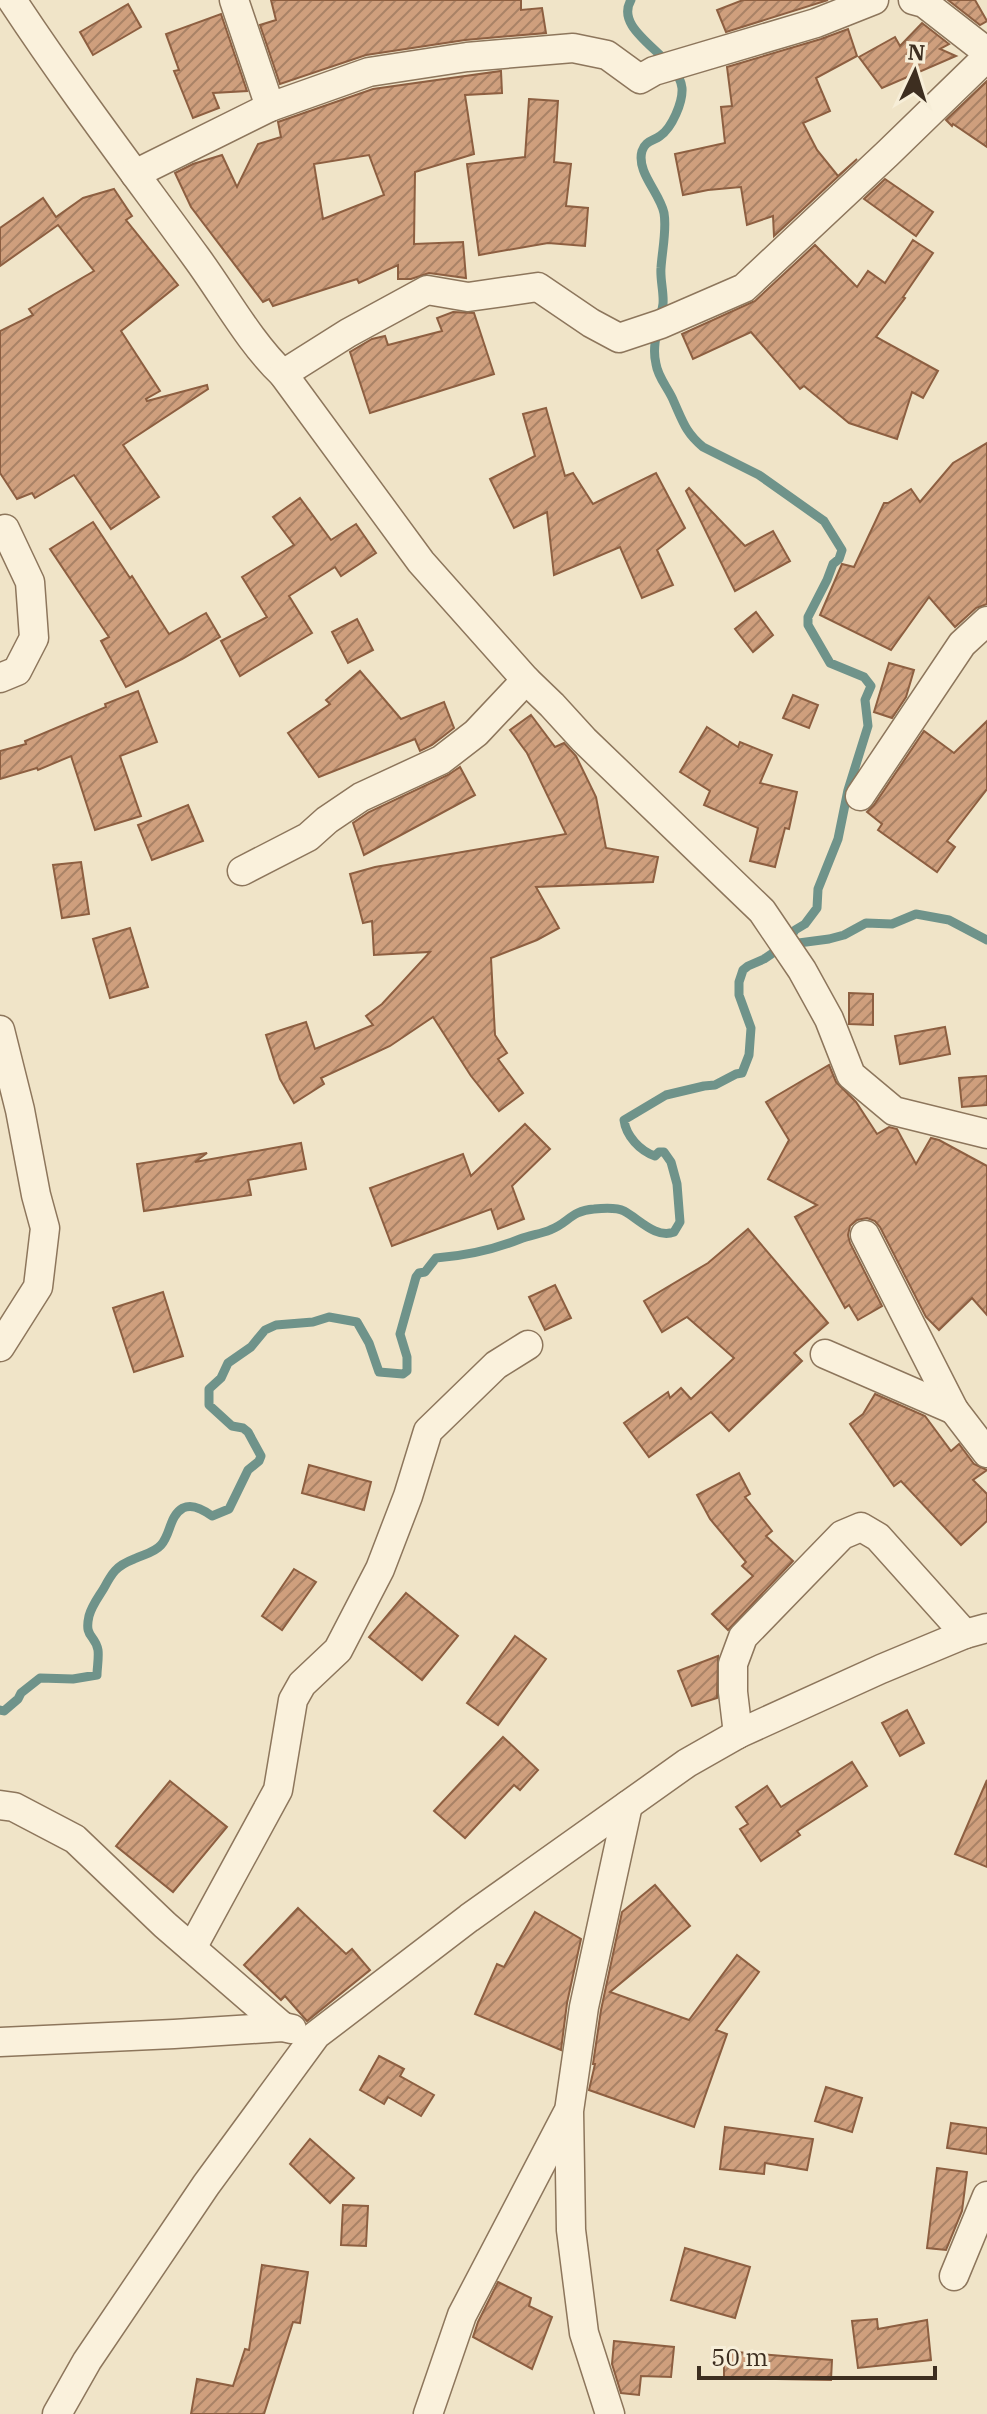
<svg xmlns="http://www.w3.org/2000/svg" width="987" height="2414" font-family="'IBM Plex Serif',serif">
  <defs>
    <pattern id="building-hatch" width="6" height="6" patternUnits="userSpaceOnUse" patternTransform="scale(2)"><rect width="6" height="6" fill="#cf9f7d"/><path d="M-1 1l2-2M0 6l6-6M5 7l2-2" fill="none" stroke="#a98266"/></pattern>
  </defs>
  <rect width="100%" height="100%" fill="#f0e4c8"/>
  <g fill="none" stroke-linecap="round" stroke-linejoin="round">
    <g stroke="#6f938a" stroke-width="9">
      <path d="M791,944L829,939L844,935L866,923L892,924L916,914L949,920L987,940"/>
      <path d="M0,1710L4,1711L18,1699L21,1693L40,1678L73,1679L97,1675C97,1668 99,1658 98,1650C95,1634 84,1638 89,1616C92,1605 98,1598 104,1588C112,1573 116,1566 134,1559C144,1554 154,1553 161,1545C171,1534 169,1516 183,1508C193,1503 204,1510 212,1516L229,1509L248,1470L259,1461L261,1456L248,1432L243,1428L232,1426L209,1405V1389L221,1378L228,1363L251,1347L265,1330L276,1325L313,1322L329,1317L357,1322L369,1343L379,1372L403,1374L407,1371V1357L400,1334L416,1277L419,1273L425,1272L436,1258C463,1256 495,1249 520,1239C530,1235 541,1234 550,1230C569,1223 570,1211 594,1209C603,1208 616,1207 624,1211C639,1219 656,1239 674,1232L680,1222L677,1184L671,1162L664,1152H659L655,1156C640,1151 626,1136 624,1120L666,1095L704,1086L715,1085L736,1074L742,1073L749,1055L751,1028L739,995V982L743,970L748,966L764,959L786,944L795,930L805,924L817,908L818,889L838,839L848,790L868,726L865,700L871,686L864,677L830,663L808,625V617L827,580L833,564L839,559L842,550L824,521L759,475L703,447C686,433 683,422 674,402C669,389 658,378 656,364C651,344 660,324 663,304C664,292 660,280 661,268C662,251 667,230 664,213C660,193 636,172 642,151C645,141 653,141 660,136C672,128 683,102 682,88C679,56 612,32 631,0"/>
    </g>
  </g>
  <g fill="url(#building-hatch)" stroke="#8d5f41" stroke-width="2" fill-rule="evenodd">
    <path d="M271,0H521V10L542,8L546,33L465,40L366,55L280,84L260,25L276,20Z"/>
    <path d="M743,0H828L726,32L717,10Z"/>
    <path d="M948,0H975L987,21L980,25Z"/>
    <path d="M128,4L141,27L93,55L80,32Z"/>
    <path d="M221,14L247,91L213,93L219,108L193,118L174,71L179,70L166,34Z"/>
    <path d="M922,23L949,44L940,49L956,56L882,88L859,57L895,37L900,46Z"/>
    <path d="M848,29L857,56L816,78L830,111L803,123L817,150L838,176L857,159L774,236L773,216L747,225L741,187L708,190L683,195L675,154L725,143L721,107L732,106L727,67L821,39Z"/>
    <path d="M501,71L502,93L465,95L474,154L415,172L414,244L463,242L466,278L429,273L411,279H398V265L359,283L357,279L273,306L269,299L263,302L191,207L175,173L193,164L222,155L237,187L258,144L281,137L278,122L373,89ZM369,155L384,195L323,219L314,164Z"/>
    <path d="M987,81V147L953,124L952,126L946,120Z"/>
    <path d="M529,99L558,101L554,162L571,164L566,206L588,208L585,246L548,243L479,255L467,164L525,157Z"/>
    <path d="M885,179L933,212L916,236L864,199Z"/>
    <path d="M114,189L132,216L126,220L178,285L121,331L160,391L146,399L147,401L207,385L208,389L123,445L159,497L111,529L74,475L35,498L32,493L17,499L0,473V331L33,315L29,309L94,271L58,225L0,266V228L43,198L56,217L83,198Z"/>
    <path d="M913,240L933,253L903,297L905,298L876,337L938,371L923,398L912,392L897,439L849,423L804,386L800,389L751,332L693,359L682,334L755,301L815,245L857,287L868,271L885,283Z"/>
    <path d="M453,312L474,313L494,374L370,413L350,352L372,339L385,336L388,345L442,331L437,318Z"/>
    <path d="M546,408L565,476L573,473L593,504L656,473L685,528L657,550L673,585L642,598L620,547L554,575L547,512L514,528L490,479L535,456L523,414Z"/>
    <path d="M987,443V604L976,608L955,627L929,597L891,650L820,615L842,564L854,567L884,503H888L911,489L920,502L953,463Z"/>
    <path d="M689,488L745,546L773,531L790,561L735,591L686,491Z"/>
    <path d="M300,498L331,540L356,524L376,553L341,576L335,567L289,596L312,633L240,676L221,641L267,617L242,577L294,545L273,517Z"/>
    <path d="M93,522L130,578L132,576L169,634L206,613L220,637L182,659L126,687L101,641L109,637L50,549Z"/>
    <path d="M756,612L773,635L753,652L735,629Z"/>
    <path d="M357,619L373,650L348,663L332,632Z"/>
    <path d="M889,663L914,670L906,697L892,718L874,712Z"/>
    <path d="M360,671L401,719L444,702L454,728L432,745L420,751L415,739L319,777L288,733L330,704L326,700Z"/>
    <path d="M138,691L157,742L120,756L141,816L95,830L71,756L38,770L37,768L0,779V751L26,744L25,741L106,707L105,704Z"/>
    <path d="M793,695L818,705L809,728L783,718Z"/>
    <path d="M531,715L555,747L564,743L576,756L596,797L606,848L658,857L653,882L536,887L559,928L537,940L491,958L495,1035L507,1053L498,1059L523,1093L499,1111L471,1076L433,1017L390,1046L321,1078L324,1084L294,1103L280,1079L266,1035L306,1022L315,1049L373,1025L366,1016L382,1004L430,952L374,955L372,921L363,923L350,874L375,867L566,834L527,753L510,730Z"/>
    <path d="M987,721V789L947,841L955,847L937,872L878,830L882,824L867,812L874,805L924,731L954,753Z"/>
    <path d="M707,727L738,747L740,742L772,755L760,783L797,792L789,829L785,828L775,867L750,861L758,828L704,805L710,791L680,772Z"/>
    <path d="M460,767L475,795L364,855L353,823L369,812L448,775Z"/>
    <path d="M188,805L203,841L152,860L138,825Z"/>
    <path d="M81,862L89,914L62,918L53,865Z"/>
    <path d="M130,928L148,987L110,998L93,939Z"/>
    <path d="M849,993L873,994V1025L849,1024Z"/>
    <path d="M945,1027L950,1054L900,1064L895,1036Z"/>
    <path d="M829,1065L836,1082L856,1102L877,1134L889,1127L897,1129L916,1164L931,1138L939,1140L987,1166V1315L972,1298L939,1330L926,1317L880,1227L875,1221L867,1218L857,1220L850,1226L848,1235L850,1243L882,1306L858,1320L849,1305L845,1308L795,1217L817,1205L768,1179L789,1140L766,1102Z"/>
    <path d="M987,1076V1105L962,1107L959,1078Z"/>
    <path d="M525,1124L550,1149L512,1186L524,1219L498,1229L491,1209L392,1246L370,1188L463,1154L471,1176Z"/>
    <path d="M301,1143L306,1169L248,1180L251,1195L144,1211L137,1164L207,1153L195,1162Z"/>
    <path d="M748,1229L828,1323L794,1353L802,1361L729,1431L711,1412L649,1457L624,1423L668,1392L670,1398L681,1388L691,1399L734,1358L687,1317L662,1332L644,1301L708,1263Z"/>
    <path d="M555,1285L571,1318L545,1330L529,1297Z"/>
    <path d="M163,1292L183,1356L134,1372L113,1308Z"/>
    <path d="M875,1394L925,1416L951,1451L959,1444L974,1464L987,1470L973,1480L987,1494V1521L961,1545L901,1481L894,1486L850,1424L863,1414Z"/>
    <path d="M309,1465L371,1482L364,1510L302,1493Z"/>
    <path d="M739,1473L750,1494L745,1497L772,1531L766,1536L793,1561L728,1630L712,1614L753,1576L742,1566L746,1562L710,1519L697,1495Z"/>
    <path d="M294,1569L316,1582L282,1630L262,1616Z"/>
    <path d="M406,1593L458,1636L422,1680L369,1637Z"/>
    <path d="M515,1636L546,1659L498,1725L467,1703Z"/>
    <path d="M718,1656L717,1698L692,1706L678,1671Z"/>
    <path d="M907,1710L924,1743L900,1756L882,1723Z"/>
    <path d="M503,1737L538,1770L520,1790L514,1785L465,1838L434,1811Z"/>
    <path d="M852,1762L867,1786L797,1831L800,1835L761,1861L740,1829L748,1824L736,1807L767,1786L781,1807Z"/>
    <path d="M987,1780V1867L955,1854Z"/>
    <path d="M170,1781L227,1827L173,1892L116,1846Z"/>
    <path d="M655,1885L690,1926L610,1992L689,2020L737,1955L759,1972L716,2030L727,2034L694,2127L589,2090L595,2064H593L601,2010L622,1912Z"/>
    <path d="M298,1908L346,1954L352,1949L370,1970L307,2021L285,1996L281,2000L244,1965Z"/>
    <path d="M535,1912L581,1939L567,2003L561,2050L475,2014L497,1964L504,1967Z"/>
    <path d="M379,2056L404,2069L400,2076L434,2095L421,2116L388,2097L384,2104L360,2090Z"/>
    <path d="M826,2087L862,2098L852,2132L815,2121Z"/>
    <path d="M951,2123L987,2128V2154L947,2148Z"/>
    <path d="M725,2127L813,2139L807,2170L765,2163L764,2174L720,2169Z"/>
    <path d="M310,2139L354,2178L330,2203L290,2164Z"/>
    <path d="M937,2168L967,2172L962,2211L946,2250L927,2248Z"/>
    <path d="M343,2205L368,2206L366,2246L341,2245Z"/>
    <path d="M685,2248L750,2267L735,2318L671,2300Z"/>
    <path d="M262,2265L308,2272L300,2323L293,2322L264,2414H191L197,2379L233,2386L245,2349L249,2350Z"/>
    <path d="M498,2282L531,2298L529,2306L552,2317L532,2369L473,2337L478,2322Z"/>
    <path d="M877,2319L878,2329L927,2320L931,2360L858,2368L852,2321Z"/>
    <path d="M614,2341L674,2347L671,2377L641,2376L639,2395L621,2393L612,2364Z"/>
    <path d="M724,2351L832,2360L831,2380L724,2378Z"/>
  </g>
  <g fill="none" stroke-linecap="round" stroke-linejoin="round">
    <g stroke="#8d765c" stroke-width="31">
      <g id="minor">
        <path d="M12,0C70,88 134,172 196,257C224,295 250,343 283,374L421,562L526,680L552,705L584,740L762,911L802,970L829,1019L851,1075L894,1111L987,1134"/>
        <path d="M234,0L270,107"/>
        <path d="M913,0L924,3L987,52"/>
        <path d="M135,174L270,107L369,72L467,57L573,48L607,55L640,79L654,71L816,23L874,0"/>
        <path d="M283,374L348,333L427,290L468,297L538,287L591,323L619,338L661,324L744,288L887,154L987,57"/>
        <path d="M0,678L17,671L34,638L30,582L5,529"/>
        <path d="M860,796L962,644L987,621"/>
        <path d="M242,871L308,837L327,820L361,797L441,760L476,733L526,680"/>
        <path d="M0,1030L20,1110L36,1195L45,1228L38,1287L0,1347"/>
        <path d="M865,1235L954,1410L987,1453"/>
        <path d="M825,1354L954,1410"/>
        <path d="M738,1734L733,1692V1664L743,1637L842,1535L861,1527L878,1537L965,1634"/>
        <path d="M0,1805L14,1807L75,1839L165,1925L283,2027"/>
        <path d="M192,1948L278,1790L293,1700L302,1684L338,1650L380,1569L408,1496L428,1431L496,1365L528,1345"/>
        <path d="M0,2042L174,2034L283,2027L292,2029"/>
        <path d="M954,2276L987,2196"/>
        <path d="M57,2414L87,2361L206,2185L316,2035L469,1918L687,1763L738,1734L881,1669L965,1634L987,1628"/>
        <path d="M428,2414L462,2315L567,2114"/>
        <path d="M610,2414L584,2333L571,2230L569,2111L584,2007L628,1805"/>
      </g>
    </g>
    <use href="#minor" stroke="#faf1dc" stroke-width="28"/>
  </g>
  <g transform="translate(915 72) rotate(4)" stroke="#f7eed8" stroke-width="6" paint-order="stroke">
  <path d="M0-6L14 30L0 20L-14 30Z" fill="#3d2e20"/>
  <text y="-12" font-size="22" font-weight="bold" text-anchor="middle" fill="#3d2e20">N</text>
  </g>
  <path d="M699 2366v12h236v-12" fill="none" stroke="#3d2e20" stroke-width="4"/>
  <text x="711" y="2366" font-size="24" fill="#3d2e20" stroke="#f7eed8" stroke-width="6" paint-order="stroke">50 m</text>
</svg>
